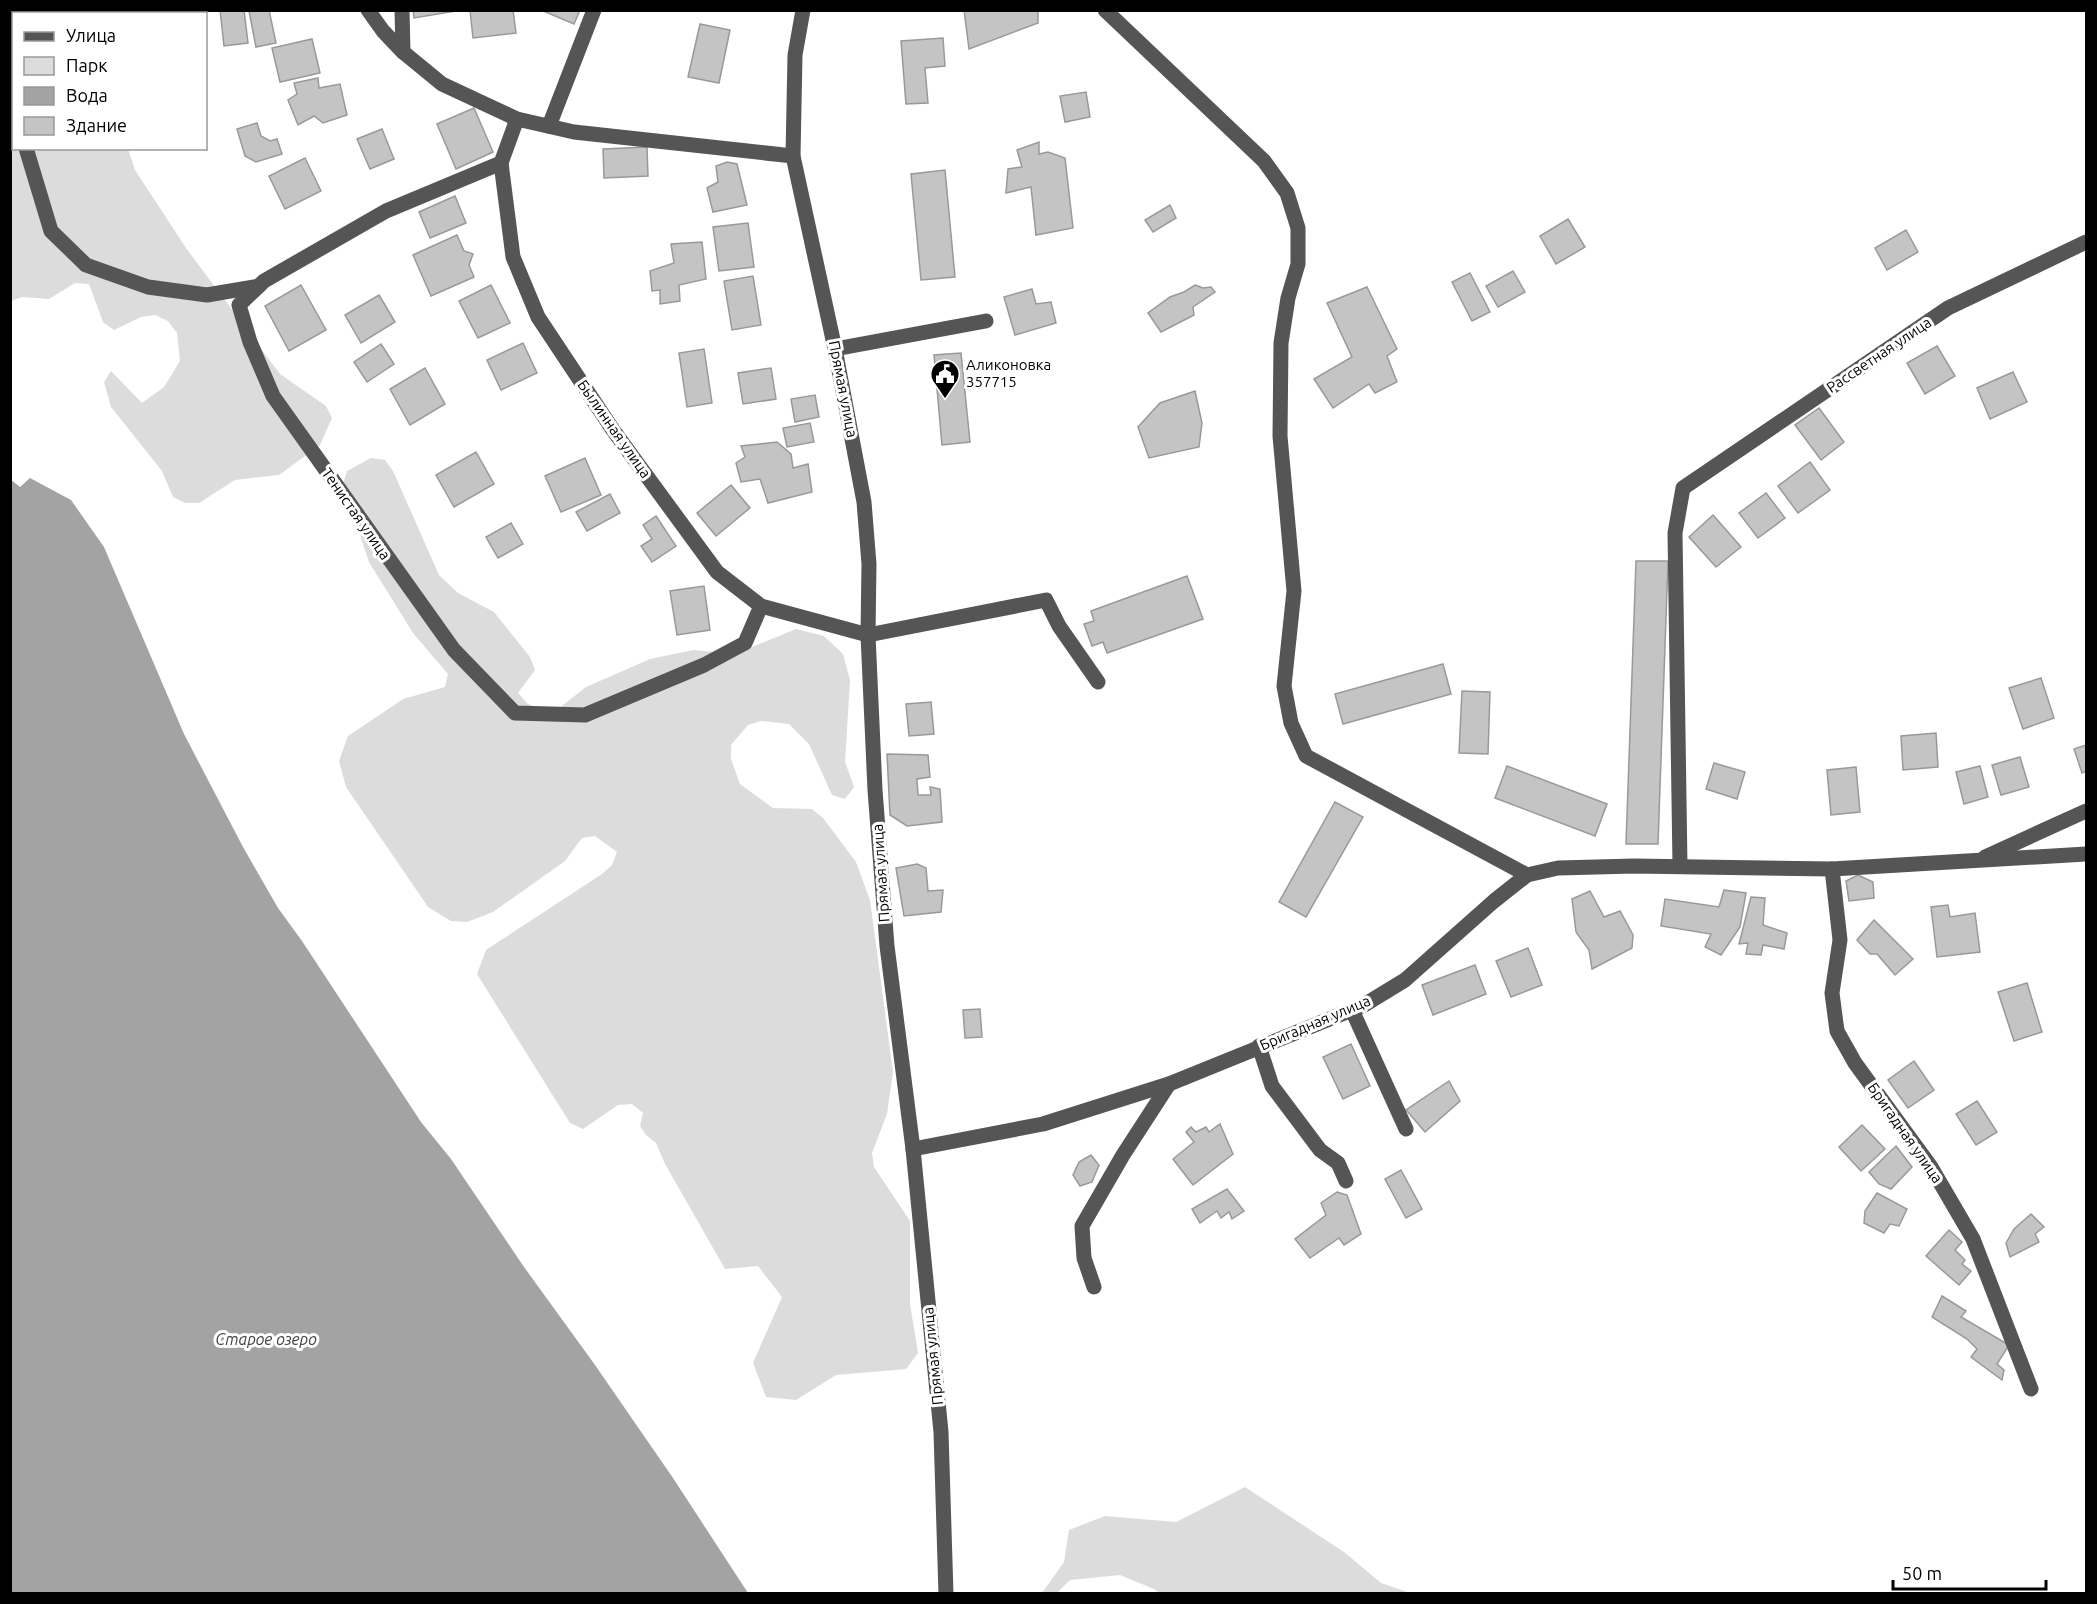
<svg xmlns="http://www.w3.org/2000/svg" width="2097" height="1604" font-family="Ubuntu,sans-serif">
  <rect width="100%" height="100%" fill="#fff"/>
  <g fill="#dcdcdc">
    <path d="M15,148L128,149L135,170L186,248L280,374L326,406L332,418L320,445L279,475L235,480L199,503H185L173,497L162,471L111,407L104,382L111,371L142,403L164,387L180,361L177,333L168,321L155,315L141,317L114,330L103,322L89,284L75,283L49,299L22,297L11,301V150Z"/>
    <path d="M371,458L385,460L393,471L439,575L458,593L494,612L530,657L535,670L518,693L528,704L553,713L586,687L650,659L693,650L735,654L796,629L824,636L843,654L850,680L845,762L854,787L845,799L832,795L809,744L789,724L761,721L748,725L731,745V759L740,784L773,808L812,809L823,818L856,862L870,900L893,1072L887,1114L872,1153L874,1167L910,1221V1304L918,1353L906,1369L836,1375L796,1400L766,1397L753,1363L782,1297L758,1266L725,1269L665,1164L656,1143L646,1135L640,1126L643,1113L632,1104L618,1105L583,1129L570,1123L477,974L486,950L602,874L612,865L617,852L595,836L582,838L565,861L493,912L467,922L451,921L428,907L346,787L339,761L348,736L403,699L445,687L448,674L413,633L369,562L343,484L347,471Z"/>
    <path d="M1245,1487L1344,1552L1381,1583L1410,1593H1159L1154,1589L1120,1575L1070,1580L1057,1593H1042L1064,1562L1069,1530L1105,1516L1176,1522Z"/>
  </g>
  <path fill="#a3a3a3" d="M30,478L71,500L104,547L184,734L243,847L278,908L302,941L421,1122L451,1159L524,1267L595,1365L673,1478L748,1593H11L10,479L20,487Z"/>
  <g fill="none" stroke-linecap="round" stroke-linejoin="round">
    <g stroke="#a3a3a3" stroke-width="36">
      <path d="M37,14L38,10"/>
      <path d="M10,59L14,54"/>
    </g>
  </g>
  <g fill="#c4c4c4" stroke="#999" stroke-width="1.5">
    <path d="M220,10H244L248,43L224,46Z"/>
    <path d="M269,10L276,43L256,47L249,11Z"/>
    <path d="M413,10H462L414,18Z"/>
    <path d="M470,10H513L516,33L473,38Z"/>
    <path d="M541,10H580L574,24Z"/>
    <path d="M964,10H1038V23L969,49Z"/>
    <path d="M700,24L730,30L719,83L688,77Z"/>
    <path d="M943,38L945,66L925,68L928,103L906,104L901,41Z"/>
    <path d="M312,39L320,73L280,82L272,48Z"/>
    <path d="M318,78L319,88L340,84L347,115L323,123L314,116L298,125L288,100L297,94L294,83Z"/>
    <path d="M1086,92L1090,117L1065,122L1060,96Z"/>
    <path d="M474,108L493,152L456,169L437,124Z"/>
    <path d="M257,123L261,136L270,141L277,139L282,154L256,162L245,156L237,129Z"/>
    <path d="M382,129L394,159L370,169L357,139Z"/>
    <path d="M1039,142V154L1048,152L1065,158L1073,228L1036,235L1031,187L1006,193L1008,169L1022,167L1017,150Z"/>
    <path d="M647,147L648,176L604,178L603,149Z"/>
    <path d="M305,158L321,191L285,209L269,176Z"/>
    <path d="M727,162L737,164L747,205L713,212L707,188L718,182L716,166Z"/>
    <path d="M945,170L955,277L921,280L911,174Z"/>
    <path d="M455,196L466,223L430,238L419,212Z"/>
    <path d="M1170,205L1176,218L1153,232L1145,220Z"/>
    <path d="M1568,219L1585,247L1556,264L1540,236Z"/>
    <path d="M748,223L754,267L719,271L713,227Z"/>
    <path d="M1906,230L1918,252L1887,270L1875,248Z"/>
    <path d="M457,235L464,251L473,254L469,265L474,277L431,296L413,255Z"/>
    <path d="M702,242L706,279L679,285L680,301L660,304V290L652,291L650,271L674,263L671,244Z"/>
    <path d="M1513,271L1525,292L1498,307L1486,286Z"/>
    <path d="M1470,273L1490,312L1472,321L1452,282Z"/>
    <path d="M753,276L761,325L732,330L724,281Z"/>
    <path d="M301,285L326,330L289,351L265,306Z"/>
    <path d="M491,285L510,323L478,338L459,301Z"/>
    <path d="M1195,285L1203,288L1211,287L1215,292L1193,307L1194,315L1161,332L1148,313L1170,297L1184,292Z"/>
    <path d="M1367,287L1397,349L1387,356L1397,382L1375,393L1369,384L1333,408L1314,379L1352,357L1327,303Z"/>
    <path d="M1032,289L1036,304L1051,302L1056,323L1015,335L1004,297Z"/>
    <path d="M379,295L395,322L361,343L345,315Z"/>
    <path d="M523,343L537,373L501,390L487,360Z"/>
    <path d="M381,344L394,364L367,382L354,362Z"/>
    <path d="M1937,346L1955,376L1925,394L1907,363Z"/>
    <path d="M704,349L712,403L687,407L679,353Z"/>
    <path d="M961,353L970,442L942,445L934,355Z"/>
    <path d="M425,368L445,404L410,425L390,389Z"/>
    <path d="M771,368L776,399L743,404L738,373Z"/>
    <path d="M2013,372L2027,402L1990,419L1977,388Z"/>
    <path d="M1195,391L1202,423L1199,447L1149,458L1138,427L1160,403Z"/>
    <path d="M815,395L819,417L795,422L791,399Z"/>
    <path d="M1819,408L1844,442L1821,460L1795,425Z"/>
    <path d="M810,423L814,442L787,447L783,428Z"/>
    <path d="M777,442L791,454L793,468L808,464L812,492L768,503L760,479L741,482L736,463L745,457L741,446Z"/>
    <path d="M476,452L494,484L454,507L436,475Z"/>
    <path d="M585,458L601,495L561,512L545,476Z"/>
    <path d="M1810,462L1830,490L1798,513L1778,486Z"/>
    <path d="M731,485L750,508L716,536L697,513Z"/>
    <path d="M1766,493L1785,518L1758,538L1739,513Z"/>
    <path d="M610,494L620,513L587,531L576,512Z"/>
    <path d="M1713,515L1741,547L1716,567L1689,537Z"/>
    <path d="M656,516L676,546L652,562L641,546L652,539L643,525Z"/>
    <path d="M511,523L523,544L498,558L486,537Z"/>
    <path d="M1636,561H1668L1658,844H1626Z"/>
    <path d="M1187,576L1203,619L1107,653L1103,642L1092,646L1084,624L1094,621L1091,611Z"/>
    <path d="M704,586L710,630L677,635L670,591Z"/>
    <path d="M1443,664L1451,694L1343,724L1335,694Z"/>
    <path d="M2041,678L2054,718L2023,729L2009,688Z"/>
    <path d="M1462,691L1490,692L1488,754L1459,753Z"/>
    <path d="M931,702L934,734L909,736L906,704Z"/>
    <path d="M1936,733L1938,767L1903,770L1901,736Z"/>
    <path d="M2086,745V771L2082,773L2074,749Z"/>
    <path d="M887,754L928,755L930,777L917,779L918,795H931L930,787L940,789L942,822L907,826L890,815Z"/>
    <path d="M2020,757L2029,787L2001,795L1992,765Z"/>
    <path d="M1714,763L1745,772L1737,799L1706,789Z"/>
    <path d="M1507,766L1607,804L1595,836L1495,798Z"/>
    <path d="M1980,766L1988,797L1964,804L1956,772Z"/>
    <path d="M1856,767L1860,812L1831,815L1827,770Z"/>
    <path d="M1335,802L1363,817L1306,917L1279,902Z"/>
    <path d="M917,864L926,868L928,891L943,890L941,912L904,916L896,868Z"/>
    <path d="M1858,875L1873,882L1874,898L1849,901L1846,881Z"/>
    <path d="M1724,890L1746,893L1740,927L1721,955L1705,947L1711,934L1661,926L1665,899L1719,907Z"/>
    <path d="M1590,891L1604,917L1620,911L1633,935L1632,948L1592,969L1589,950L1576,932L1572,899Z"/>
    <path d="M1751,897L1765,898L1763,925L1787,933L1784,949L1763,945L1761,955L1746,954L1748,943L1739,944Z"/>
    <path d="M1948,905L1950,917L1975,913L1980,952L1937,957L1931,907Z"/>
    <path d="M1874,920L1913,959L1895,975L1877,954H1870L1857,940Z"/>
    <path d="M1528,948L1542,985L1511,997L1496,961Z"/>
    <path d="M1475,965L1486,994L1433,1015L1422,985Z"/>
    <path d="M2027,983L2042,1032L2014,1041L1998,992Z"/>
    <path d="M980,1009L982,1037L965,1038L963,1010Z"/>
    <path d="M1351,1044L1370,1086L1343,1099L1323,1057Z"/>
    <path d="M1914,1061L1934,1090L1908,1108L1888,1080Z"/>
    <path d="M1449,1081L1460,1101L1425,1132L1406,1110Z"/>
    <path d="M1977,1101L1997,1132L1976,1145L1956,1114Z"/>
    <path d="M1220,1124L1233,1154L1193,1185L1173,1159L1194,1142L1186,1132L1191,1127L1196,1132L1206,1127L1209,1132Z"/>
    <path d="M1862,1125L1885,1149L1861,1171L1839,1147Z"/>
    <path d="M1896,1146L1912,1167L1891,1189L1879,1184L1869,1172Z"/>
    <path d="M1091,1155L1099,1165L1092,1182L1080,1186L1073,1175L1079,1162Z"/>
    <path d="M1401,1170L1422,1209L1406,1218L1385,1179Z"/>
    <path d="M1227,1189L1244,1211L1232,1219L1229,1212L1221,1218L1217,1211L1200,1223L1192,1209Z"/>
    <path d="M1337,1192L1347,1195L1361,1234L1344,1245L1339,1238L1310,1258L1295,1239L1326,1215L1321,1203Z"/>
    <path d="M1877,1193L1907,1209L1899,1226L1890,1224L1884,1233L1864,1223L1865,1211Z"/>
    <path d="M2031,1214L2044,1227L2035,1234L2039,1242L2010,1257L2006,1243L2014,1229Z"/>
    <path d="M1949,1230L1962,1242L1955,1250L1965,1260L1962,1264L1971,1271L1959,1285L1926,1256Z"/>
    <path d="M1942,1296L1966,1311L1961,1317L2009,1345L1997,1364L2004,1370L2002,1380L1971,1357L1977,1349L1967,1339L1932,1317Z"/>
  </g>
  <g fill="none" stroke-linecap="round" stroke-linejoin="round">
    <g stroke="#555" stroke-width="15">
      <path d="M368,10L383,31L403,52L442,84L517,119L574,132L793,156"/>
      <path d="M402,10L403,52"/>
      <path d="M803,10L795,55L793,156L835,349L864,502L869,564L868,635L875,790L887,946L913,1149L941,1432L946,1594"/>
      <path d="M1105,10L1264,161L1287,193L1298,228V264L1288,298L1281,343L1280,436L1294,591L1284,686L1291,723L1306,756L1527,875"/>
      <path d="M65,14L67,10"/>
      <path d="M517,119L501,163L513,257L538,317L613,430L717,572L761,606L868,635L1046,600L1059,626L1098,682"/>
      <path d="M549,126L594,10"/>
      <path d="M26,148L51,231L86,265L148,287L207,295L259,286"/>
      <path d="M501,163L386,211L264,281L239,305L250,342L273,396L454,650L515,713L585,715L704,665L745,643L761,606"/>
      <path d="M835,349L986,321"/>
      <path d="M1985,857L2086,811"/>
      <path d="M1680,866L1675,533L1683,488L1948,308L2086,242"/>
      <path d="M1832,869L1840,940L1832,993L1837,1031L1855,1063L1931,1167L1973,1239L2031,1389"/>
      <path d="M1352,1010L1406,1129"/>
      <path d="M1259,1046L1272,1086L1320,1150L1338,1163L1346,1181"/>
      <path d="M913,1149L1043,1124L1169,1084L1364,1005L1405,980L1494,901L1527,875L1558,868L1634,866L1832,869L2086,854"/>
      <path d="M1094,1287L1084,1258L1082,1226L1123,1155L1169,1084"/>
    </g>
  </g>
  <defs>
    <g id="civic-pin" transform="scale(1.5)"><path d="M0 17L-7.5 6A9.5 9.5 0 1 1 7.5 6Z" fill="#000" stroke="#fff"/><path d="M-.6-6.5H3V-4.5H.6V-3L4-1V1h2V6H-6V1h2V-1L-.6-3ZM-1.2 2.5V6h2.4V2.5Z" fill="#fff"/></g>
  </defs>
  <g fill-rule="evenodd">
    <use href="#civic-pin" x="945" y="374"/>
  </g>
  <g text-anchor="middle" stroke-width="6" stroke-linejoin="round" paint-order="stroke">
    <g font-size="15" fill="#000" stroke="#fff">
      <text transform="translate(1879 355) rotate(-34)" y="5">Рассветная улица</text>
      <text transform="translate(843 389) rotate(79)" y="5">Прямая улица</text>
      <text transform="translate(614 429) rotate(55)" y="5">Былинная улица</text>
      <text transform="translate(356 514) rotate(55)" y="5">Тенистая улица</text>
      <text transform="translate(881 873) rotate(-94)" y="5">Прямая улица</text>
      <text transform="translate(1315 1023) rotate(-23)" y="5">Бригадная улица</text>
      <text transform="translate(1905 1133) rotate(55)" y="5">Бригадная улица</text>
      <text transform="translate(933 1356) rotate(-96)" y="5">Прямая улица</text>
    </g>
    <g font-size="15" fill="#000" stroke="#fff" text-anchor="start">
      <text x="966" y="370">Аликоновка<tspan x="966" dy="17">357715</tspan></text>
    </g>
    <g font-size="16" font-style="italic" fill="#444" stroke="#fff">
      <text x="266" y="1345">Старое озеро</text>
    </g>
  </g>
  <rect width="2097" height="1604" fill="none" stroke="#000000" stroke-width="24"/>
  <rect x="12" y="12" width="195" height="138" fill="#ffffff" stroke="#999999" stroke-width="1.5"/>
  <rect x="24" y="32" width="30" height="9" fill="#555555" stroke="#999999" stroke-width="1.5"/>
  <text x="66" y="42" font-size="18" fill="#000000">Улица</text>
  <rect x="24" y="57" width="30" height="18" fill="#dcdcdc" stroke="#999999" stroke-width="1.5"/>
  <text x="66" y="72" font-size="18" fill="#000000">Парк</text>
  <rect x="24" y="87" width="30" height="18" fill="#a3a3a3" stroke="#999999" stroke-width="1.5"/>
  <text x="66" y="102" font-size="18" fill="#000000">Вода</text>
  <rect x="24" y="117" width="30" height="18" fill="#c4c4c4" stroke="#999999" stroke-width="1.5"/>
  <text x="66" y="132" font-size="18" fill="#000000">Здание</text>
  <path d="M1893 1580v9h153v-9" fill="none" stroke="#000000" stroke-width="3"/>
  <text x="1902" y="1580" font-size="18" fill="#000000" stroke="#ffffff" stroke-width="4.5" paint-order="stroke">50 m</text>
</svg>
